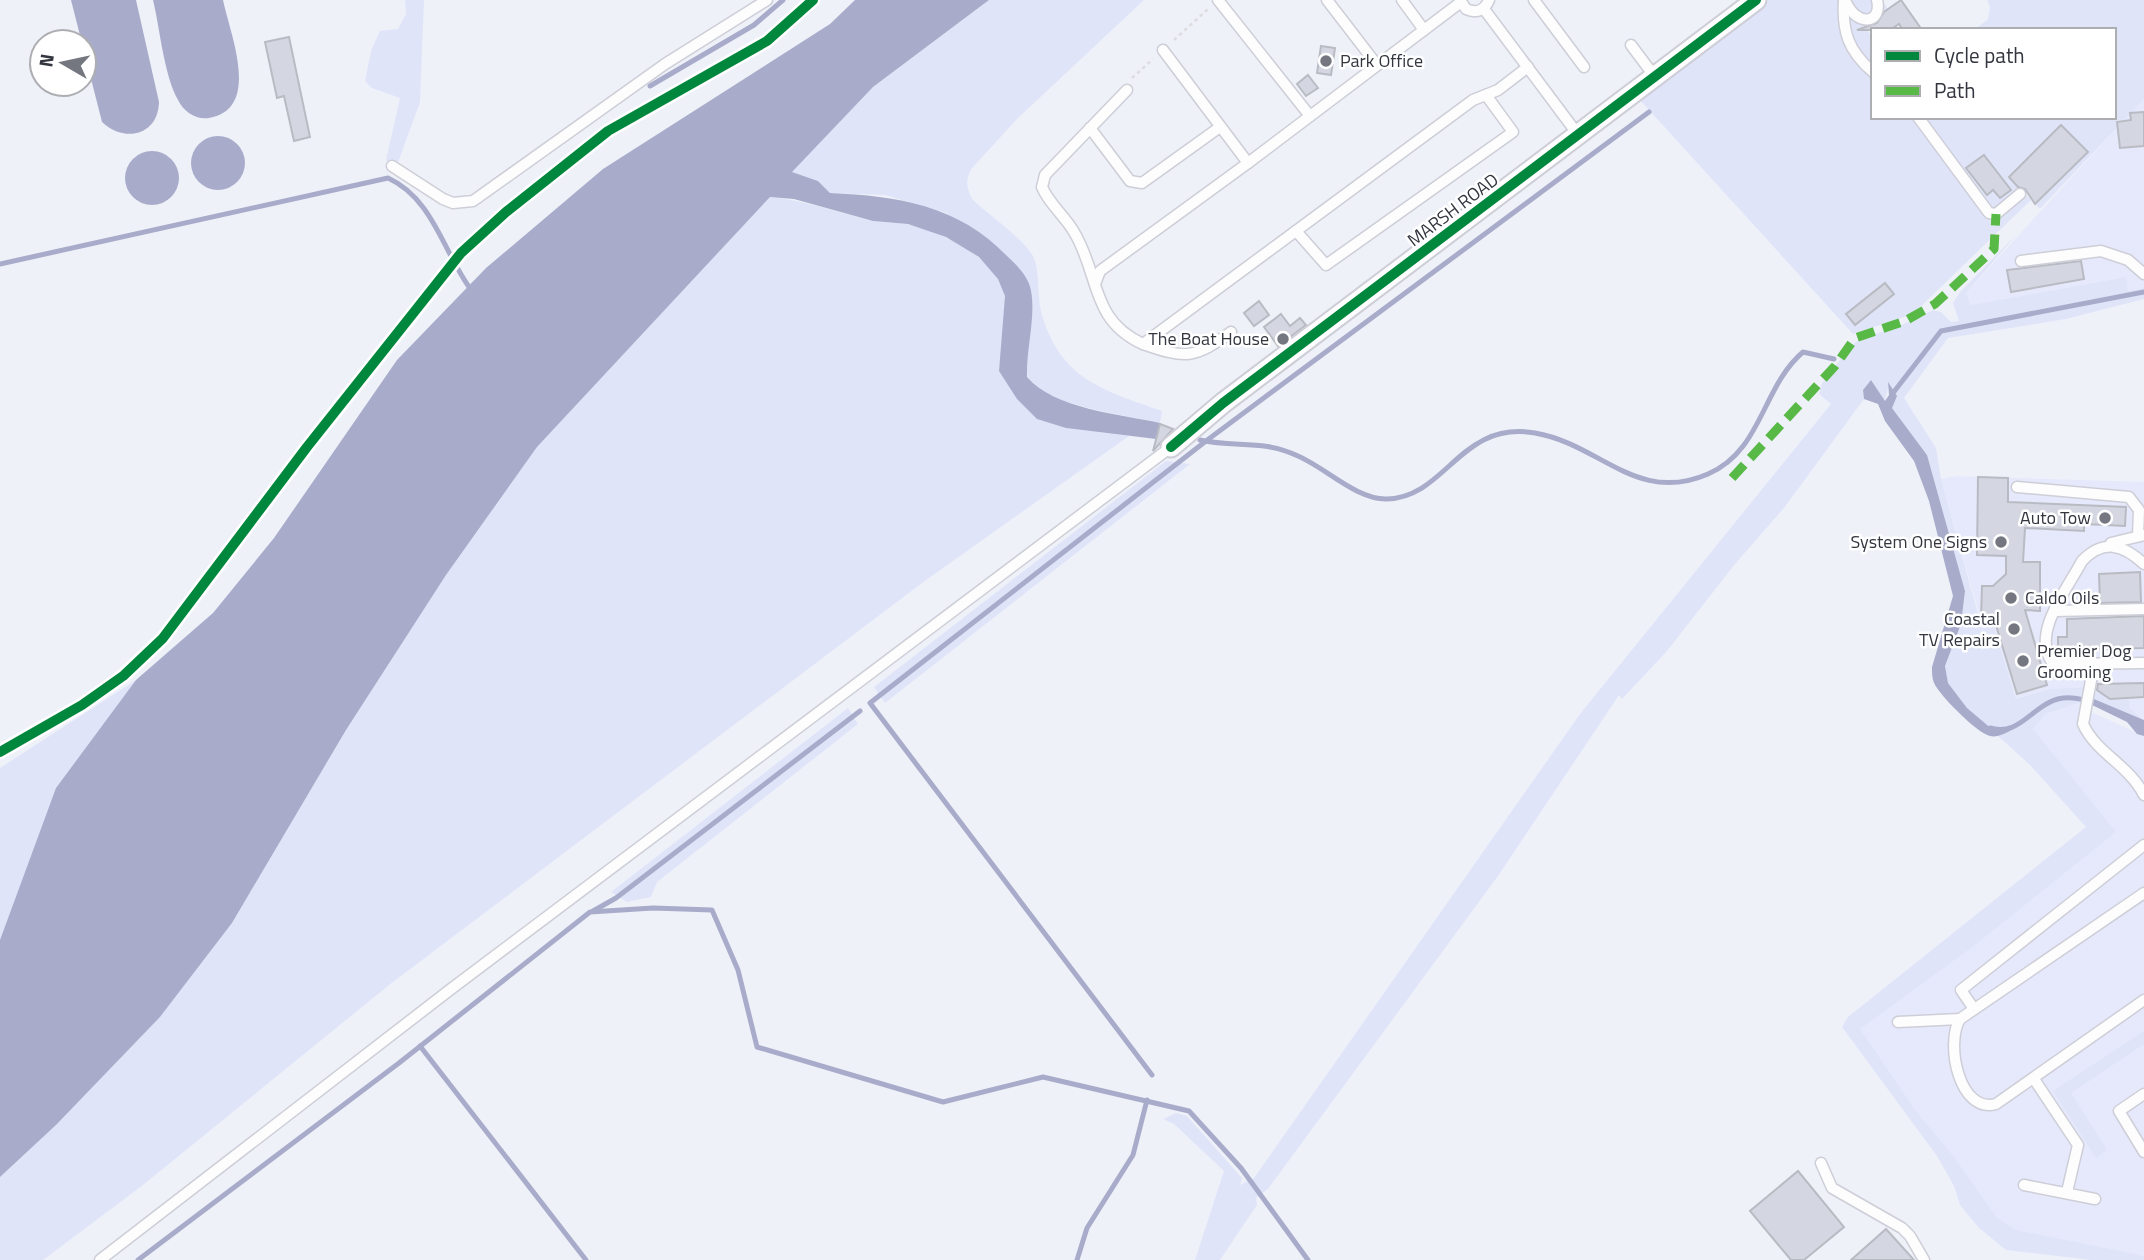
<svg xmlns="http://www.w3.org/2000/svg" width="2144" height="1260" font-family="'Titillium Web',sans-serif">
  <rect width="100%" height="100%" fill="#eff1f9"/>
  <g fill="#e6e9fb">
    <path d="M2144,98V288L2128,291L2126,277L1971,305L1966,293Z"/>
    <path d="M1956,476L2144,482V719L2096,691L2091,712L2144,736V1260H2091L2002,1237L1848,1017L2087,827L2033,729L2044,714L2079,703L2085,687L2049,689L2016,699L1993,624L1981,621L1941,479Z"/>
  </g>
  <g fill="#e0e4f9">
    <path d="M405,0H424L420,102L396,168L386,160L400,98L372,88L365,81L371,51L380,31L398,29L406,14Z"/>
    <path d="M989,0H1144L1017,119L973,167C965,178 966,187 972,199C987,214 1026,240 1034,258C1040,274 1037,294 1041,311C1059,379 1103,390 1162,411L1160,423C1132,416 1040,405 1028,377C1021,361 1030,324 1032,306L947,213L885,195L830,193L818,181L791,172L873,87Z"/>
    <path d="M1762,0H1881L1888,9L1864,25L1873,39V117H2114V30H1974L1988,19L1990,7L1987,0H2144V99L2040,209L2035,204L2087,152L2061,125L2009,177L2031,200L1913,314L1853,334L1639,99Z"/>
    <path d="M770,197C804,200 836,212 869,220C881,223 894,222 906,224C939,230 1000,259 1005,297C1008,319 1001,348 999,371L1066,428L1129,436L922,583L389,985L143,1185L43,1260H0V1177L56,1125L160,1017L232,923L346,730L446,575L537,447Z"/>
    <path d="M2018,233L1966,293L1971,305L2126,277L2128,291L2144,288V299L2066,319L1948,338L1904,398L1936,448L1941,479L1980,621L1993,624L2016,699L2049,689L2085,687L2079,703L2045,714L2033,729L2116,832L1975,945L1860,1029L1915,1110L1954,1157L1997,1218L2016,1230L2144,1256V1260H2091L2006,1250L1979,1228L1960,1205L1954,1186L1937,1156L1842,1027L1848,1017L2086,827L2029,764L1967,708L1948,683L1945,666L1961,624L1965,591L1927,455L1892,408L1893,393L1889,384L1885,401L1871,380L1863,390L1864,399L1784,508L1735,564L1667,651L1622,699L1619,695L1498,876L1268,1189L1256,1198L1257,1205L1220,1260H1195L1224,1171L1174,1124L1163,1119L1176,1113L1187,1116L1242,1178L1240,1185L1254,1178L1580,714L1831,404L1819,394L1822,383L1851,346L1861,338L1895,328L1933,310L1941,312L1951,322L1959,321L1953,303L1960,292Z"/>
    <path d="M1166,461L1190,464L885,703L874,687Z"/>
    <path d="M213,613L0,1007V768L136,680Z"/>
    <path d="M2096,690L2110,700L2129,699V708L2144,720L2094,699Z"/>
    <path d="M848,708L858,724L657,882L651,897L627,902L611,892Z"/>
    <path d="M2144,1031V1044L2071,1093L2107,1150L2096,1158L2053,1091Z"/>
  </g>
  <g fill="#a8acca">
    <path d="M71,0H136L159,102C158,136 124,143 102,122Z"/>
    <path d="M153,0H223C230,34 262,109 209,118C196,120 184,112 178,100C164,75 160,29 153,0Z"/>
    <path d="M855,0H989L873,87L792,172L818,181L830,193C898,196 958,205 1007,256C1017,265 1029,277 1031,291C1036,317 1026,349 1027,377C1054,409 1120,414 1160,423L1156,439L1066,428L1037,419L1017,399L999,371L1005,296L998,279L979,257L946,237L908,224L873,221L794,199L770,197L537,447L446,575L346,730L232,923L160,1017L56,1125L0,1177V940L56,788L136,680L213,613L274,538L397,360L486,268L603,169L830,24Z"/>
    <circle cx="218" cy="163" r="27"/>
    <circle cx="152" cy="178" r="27"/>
    <path d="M1871,380L1885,401L1889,395L1888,382L1897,396L1892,408L1927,455L1965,591L1961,624L1945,666L1948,683L1967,708L1993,730L2007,729L2025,722C2015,727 2001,739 1990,736C1977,733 1944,699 1937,688C1932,681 1932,675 1932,667L1953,596L1929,501L1914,461L1885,421L1878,404L1864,399L1863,390Z"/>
    <path d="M2094,699L2144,720V736L2137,734L2127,722L2092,705Z"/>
  </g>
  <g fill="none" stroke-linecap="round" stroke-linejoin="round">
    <g stroke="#a8acca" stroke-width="5">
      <path d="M650,86L754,25L783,0"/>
      <path d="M0,264L388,178C432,198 443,250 469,287"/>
      <path d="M1893,393L1941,331L2144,292"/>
      <path d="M1200,440C1236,448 1262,439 1298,456C1326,468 1357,500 1387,499C1447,497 1460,420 1535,433C1600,444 1637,505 1708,474C1762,451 1762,387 1803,352L1834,359"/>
      <path d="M1990,728C2016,736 2029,712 2050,702C2066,694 2084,699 2100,705"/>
      <path d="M593,911L616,898L860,711"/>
      <path d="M420,1046L586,1260"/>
      <path d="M1152,1075L870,703L1206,441L1649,112"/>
      <path d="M138,1260L399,1063L590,912L653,908L712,910L738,970L757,1047L943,1102L1043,1077L1189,1111L1241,1168L1308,1260"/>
      <path d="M1077,1260L1087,1228L1133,1155L1147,1100"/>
    </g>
  </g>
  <g fill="#d4d7e2" stroke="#b9bbc3" stroke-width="2">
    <path d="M1901,0L1922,30H1903L1899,24L1890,30H1857L1877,23L1884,12Z"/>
    <path d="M289,37L310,137L294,141L284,96L277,98L265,42Z"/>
    <path d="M1321,46L1335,48L1331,75L1317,73Z"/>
    <path d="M1308,75L1318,88L1306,96L1297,84Z"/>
    <path d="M2144,112V146L2120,148L2117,122L2131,120L2130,113Z"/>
    <path d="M2061,125L2088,152L2035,204L2025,189L2018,187L2009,177Z"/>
    <path d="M1984,155L2011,190L2000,198L1993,190L1987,195L1966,168Z"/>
    <path d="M2081,261L2084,279L2011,292L2007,270Z"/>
    <path d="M1885,283L1894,294L1855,325L1846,314Z"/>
    <path d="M1259,301L1269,315L1254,326L1244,313Z"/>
    <path d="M1281,314L1290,326L1300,318L1306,325L1278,346L1264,327Z"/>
    <path d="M1160,424L1173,429L1153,451L1158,432Z"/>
    <path d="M1978,477L2008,478V502L2126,507L2125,526L2084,524V531L2025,528L2023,562H2040V611L2025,610L2047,685L2017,694L1994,619H1981L1982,586H1993L2006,574V556L1977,555Z"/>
    <path d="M2140,572L2141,602L2100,603L2099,574Z"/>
    <path d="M2144,616V648L2058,650V637H2067V619Z"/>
    <path d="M2144,683V697L2110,699L2097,690L2098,684Z"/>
    <path d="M1798,1171L1844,1227L1804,1260H1791L1750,1211Z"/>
    <path d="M1886,1229L1914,1260H1851Z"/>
  </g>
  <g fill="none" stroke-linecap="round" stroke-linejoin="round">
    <g stroke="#cdced7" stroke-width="13">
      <g id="service">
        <path d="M1218,0L1310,116"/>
        <path d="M1327,0L1377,65"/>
        <path d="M1402,0L1424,30"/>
        <path d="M1460,0L1466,9C1477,14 1485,10 1489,0"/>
        <path d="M1534,0L1584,67"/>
        <path d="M1844,0C1842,31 1848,51 1873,72"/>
        <path d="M1845,0C1856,28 1883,24 1877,0"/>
        <path d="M1484,9L1579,136"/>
        <path d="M1631,45L1655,77"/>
        <path d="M1127,90L1045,175L1042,187C1049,204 1065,216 1074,232C1100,275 1090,320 1143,344L1473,100L1498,90L1528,67"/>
        <path d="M1918,117L1989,213L1996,214L2020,194"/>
        <path d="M1090,128L1130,181L1142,183L1220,127"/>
        <path d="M1248,163L1461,2"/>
        <path d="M392,166L443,199L453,203L473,201L665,64L767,0"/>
        <path d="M1296,231L1326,265L1513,132L1486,95"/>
        <path d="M2021,261L2101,251L2128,260L2144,274"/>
        <path d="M1095,284L1100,271L1248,163L1163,50"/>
        <path d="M1143,344C1186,359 1194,359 1231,332"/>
        <path d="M2017,487L2129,497L2139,510L2138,536"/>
        <path d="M2111,543L2144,535"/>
        <path d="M2144,564C2123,544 2103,539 2082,561C2068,588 2031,633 2052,662L2060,664L2144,663"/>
        <path d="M2055,611L2144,609"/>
        <path d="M2094,664L2083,724C2096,753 2129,765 2144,795"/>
        <path d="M2144,893L1960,1019C1945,1043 1959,1114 1996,1104L2144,1000"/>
        <path d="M1974,1009L1961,990L2144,845"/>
        <path d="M1898,1022L1960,1019"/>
        <path d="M2034,1079L2078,1145L2067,1192"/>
        <path d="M2144,1094L2119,1111L2144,1152"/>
        <path d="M1821,1163L1832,1188L1902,1228L1910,1236L1924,1260"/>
        <path d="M2024,1185L2095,1199"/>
        <path d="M100,1260L451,989L1171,447"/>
      </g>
    </g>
    <g stroke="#cdced7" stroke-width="23">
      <path id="minor" d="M1171,447L1223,403L1756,0"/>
    </g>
    <g stroke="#dddde0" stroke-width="2.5" stroke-dasharray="3.5 3.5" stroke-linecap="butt">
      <path d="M1174,40L1208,9"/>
      <path d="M1132,78L1153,59"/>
    </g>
    <use href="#service" stroke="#fdfdfe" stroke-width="10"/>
    <use href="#minor" stroke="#fdfdfe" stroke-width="19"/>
    <path stroke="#58b947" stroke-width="9" stroke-dasharray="18 9" stroke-linecap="butt" d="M1732,478L1835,366L1855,338L1905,321L1935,304L1994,249L1996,214"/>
    <g stroke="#fff" stroke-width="15">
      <g id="cycleway">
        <path d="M1171,447L1223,403L1756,0"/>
        <path d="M0,752L82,705L123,676L163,638L307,447L461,253L506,212L608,131L767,41L813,0"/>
      </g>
    </g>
    <use href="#cycleway" stroke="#00873e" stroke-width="10"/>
  </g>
  <g fill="#757780" stroke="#fff" stroke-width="2.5">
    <circle cx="1326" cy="61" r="7"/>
    <circle cx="1283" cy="339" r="7"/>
    <circle cx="2105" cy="518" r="7"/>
    <circle cx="2001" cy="542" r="7"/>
    <circle cx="2011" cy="598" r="7"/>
    <circle cx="2014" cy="629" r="7"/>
    <circle cx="2023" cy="661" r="7"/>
  </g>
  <g text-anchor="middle" stroke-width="5" stroke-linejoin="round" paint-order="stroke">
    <g font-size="18" fill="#33353f" stroke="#fff" text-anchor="end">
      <text x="1340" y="67" text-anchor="start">Park Office</text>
      <text x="1269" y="345">The Boat House</text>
      <text x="2091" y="524">Auto Tow</text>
      <text x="1987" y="548">System One Signs</text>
      <text x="2025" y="604" text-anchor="start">Caldo Oils</text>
      <text x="2000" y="625">Coastal<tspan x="2000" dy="21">TV Repairs</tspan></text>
      <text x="2037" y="657" text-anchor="start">Premier Dog<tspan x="2037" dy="21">Grooming</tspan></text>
    </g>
    <g font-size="18" fill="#33353f" stroke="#fff">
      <text transform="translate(1453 210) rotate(-37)" y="6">MARSH ROAD</text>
    </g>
  </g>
  <rect x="1871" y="28" width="245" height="91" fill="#ffffff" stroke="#adaeb2" stroke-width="2"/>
  <rect x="1885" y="51" width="35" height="10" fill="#00873e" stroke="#adaeb2" stroke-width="2"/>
  <text x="1934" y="63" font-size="21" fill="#33353f">Cycle path</text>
  <rect x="1885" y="86" width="35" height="10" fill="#58b947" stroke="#adaeb2" stroke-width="2"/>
  <text x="1934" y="98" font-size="21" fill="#33353f">Path</text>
  <g transform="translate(63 63) rotate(279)"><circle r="33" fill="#ffffff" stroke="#adaeb2" stroke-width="2"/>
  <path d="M0-5L12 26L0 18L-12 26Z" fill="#757780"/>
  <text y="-10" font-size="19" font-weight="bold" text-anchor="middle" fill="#33353f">N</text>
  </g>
</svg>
